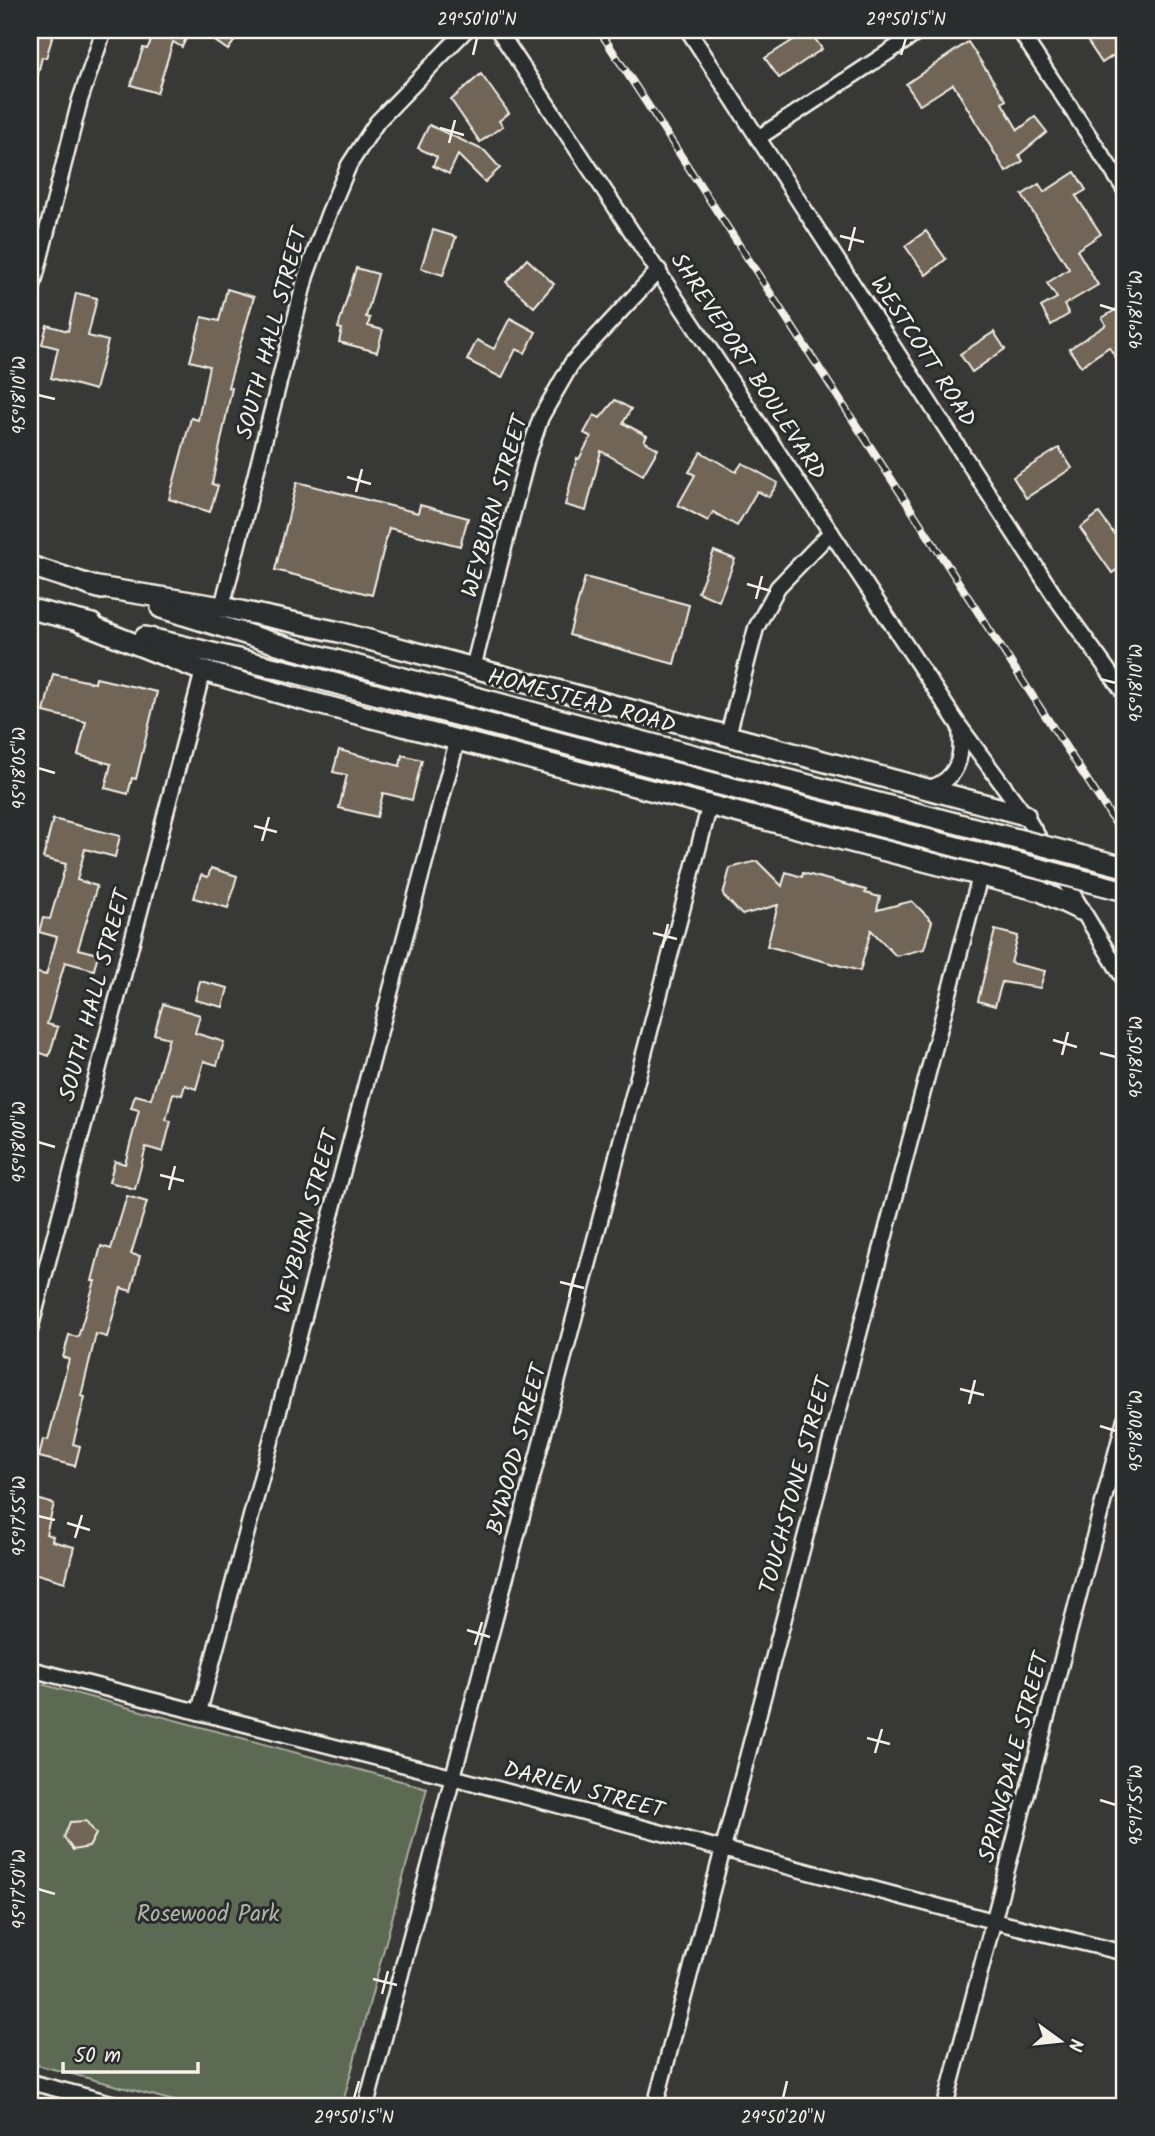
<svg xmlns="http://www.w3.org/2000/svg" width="1155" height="2136" viewBox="0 0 1155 2136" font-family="Kalam,sans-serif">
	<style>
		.green { fill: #5b6a53; stroke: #a8ae9e; stroke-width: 2 }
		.building { fill: #706557; stroke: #f4f1e8; stroke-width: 2 }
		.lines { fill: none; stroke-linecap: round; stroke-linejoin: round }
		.minor-casing { stroke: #f4f1e8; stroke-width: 19 }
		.secondary-casing { stroke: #f4f1e8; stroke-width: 24 }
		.minor { stroke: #2a2d2e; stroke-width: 14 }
		.secondary { stroke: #2a2d2e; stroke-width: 19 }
		.rail-casing { stroke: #f4f1e8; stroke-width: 8 }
		.rail { stroke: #2a2d2e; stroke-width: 5; stroke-dasharray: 16; stroke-linecap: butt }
		.secondary-bridge-casing { stroke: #f4f1e8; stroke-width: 24; stroke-linecap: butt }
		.secondary-bridge { stroke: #2a2d2e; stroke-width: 19 }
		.ticks { fill: none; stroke: #f4f1e8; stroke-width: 2.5 }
		.labels { text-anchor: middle; stroke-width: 6; stroke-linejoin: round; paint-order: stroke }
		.street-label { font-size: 23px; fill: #f4f1e8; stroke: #2a2d2e }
		.park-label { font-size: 23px; fill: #afb4a5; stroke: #2a2d2e }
		.neatline { fill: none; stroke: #f4f1e8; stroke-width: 2.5 }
		.ticks-label { font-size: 18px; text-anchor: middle; fill: #f4f1e8 }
	</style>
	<rect width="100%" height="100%" fill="#383836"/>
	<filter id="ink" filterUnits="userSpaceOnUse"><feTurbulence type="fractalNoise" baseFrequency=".0143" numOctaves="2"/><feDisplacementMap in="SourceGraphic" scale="14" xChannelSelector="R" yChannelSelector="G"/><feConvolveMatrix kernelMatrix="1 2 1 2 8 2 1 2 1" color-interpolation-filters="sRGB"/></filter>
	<g filter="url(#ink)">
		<path class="green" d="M30,1681L427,1788L342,2106H193L30,2063Z"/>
		<g class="building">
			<path d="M30,30L53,35L46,58L42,57L35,86L30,85Z"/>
			<path d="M149,30H190L182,47L173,42L157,93L131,85L143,48L147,49L155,33Z"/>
			<path d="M199,30H242L228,50Z"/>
			<path d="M809,30L822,49L779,78L765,58Z"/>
			<path d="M1080,30H1111L1124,48L1102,63Z"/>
			<path d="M968,42L1006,100L1002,103L1018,130L1035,117L1047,132L1019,155L1023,161L1006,172L953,84L920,105L906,84Z"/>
			<path d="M481,74L509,113L499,121L503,126L480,142L451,100Z"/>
			<path d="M429,125L485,151L500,168L485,182L458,155L449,174L433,166L437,157L418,148Z"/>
			<path d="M1075,172L1086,190L1076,196L1101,234L1077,250L1098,285L1064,305L1069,314L1051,325L1041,307L1057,298L1047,283L1069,269L1022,195L1039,184L1044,192Z"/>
			<path d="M433,230L456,237L443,275L421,268Z"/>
			<path d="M926,231L946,259L926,275L905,246Z"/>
			<path d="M527,259L554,284L534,307L506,282Z"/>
			<path d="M356,268L378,274L366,317L370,318L368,326L383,330L377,352L339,342L342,329L338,328Z"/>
			<path d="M227,289L254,297L228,387L232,388L212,484L218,486L210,512L169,499L191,418L198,420L209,366L190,361L202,317L219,321Z"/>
			<path d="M76,293L97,298L88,336L108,341L95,390L51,378L58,348L42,344L47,325L68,331Z"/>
			<path d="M1125,304V372L1109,347L1081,366L1069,349L1106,325L1102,318Z"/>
			<path d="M510,318L536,332L525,353L516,349L502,378L467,360L477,340L494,349Z"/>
			<path d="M994,332L1005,349L972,372L960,354Z"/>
			<path d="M615,400L631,409L623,423L647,436L644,441L658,449L643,475L601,451L586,511L565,505L577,458L579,459L591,437L584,433L594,415L600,418Z"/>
			<path d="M1059,448L1072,468L1026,498L1013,477Z"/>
			<path d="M701,452L736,472L742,463L778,483L769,497L757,491L737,526L713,512L708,521L678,505L695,475L689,472Z"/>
			<path d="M297,482L418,513L420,505L468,518L460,546L389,528L372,595L275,570Z"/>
			<path d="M1099,513L1125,549V564L1112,573L1080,528Z"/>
			<path d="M714,551L735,559L719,601L698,592Z"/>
			<path d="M585,577L689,605L674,664L569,635Z"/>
			<path d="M53,674L95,683L96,678L157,692L136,779L132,778L128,794L105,788L111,764L78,755L86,722L44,712Z"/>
			<path d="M339,750L400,766L402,755L422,760L412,800L383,793L377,817L339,808L347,775L333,772Z"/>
			<path d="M53,819L120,836L115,857L85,849L77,880L97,886L78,949L98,954L94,970L65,962L47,1024L58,1027L49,1056L30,1049V971L46,975L57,937L39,932L43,918L50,919L66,864L43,858Z"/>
			<path d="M757,861L782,886L786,872L802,877L803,873L866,890L865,893L880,897L877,910L912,901L932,921L924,949L896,956L871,930L860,971L767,946L778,905L742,915L723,895L730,868Z"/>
			<path d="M211,868L237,876L228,908L194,898L201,875L208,877Z"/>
			<path d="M995,930L1018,936L1011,963L1045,971L1040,988L1002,982L995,1006L978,1001Z"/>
			<path d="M200,981L228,988L223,1007L195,1000Z"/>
			<path d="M163,1004L200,1015L195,1033L224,1042L217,1065L204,1061L196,1089L185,1085L182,1095L173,1093L166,1120L171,1121L163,1152L146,1147L135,1189L109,1182L115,1161L125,1164L139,1110L131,1108L135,1095L151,1099L169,1038L154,1034Z"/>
			<path d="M127,1196L147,1202L131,1254L140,1256L131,1291L121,1288L107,1337L96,1334L81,1396L85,1397L73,1444L80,1446L75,1466L39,1457L43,1439L48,1440L69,1359L63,1357L69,1335L78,1337L95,1281H92L101,1246L111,1249Z"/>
			<path d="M30,1497L54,1504L46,1534L53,1536L52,1541L74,1547L65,1582L30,1572Z"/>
			<path d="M86,1821L96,1834L89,1847L73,1850L64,1837L70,1822Z"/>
		</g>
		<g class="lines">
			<g class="minor-casing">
				<g id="minor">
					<path d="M498,30L960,727L1025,815L1125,981"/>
					<path d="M688,30L1056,598L1125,694"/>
					<path d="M1019,30L1125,190"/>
					<path d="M758,138L922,30"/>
					<path d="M30,298L80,100L104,30"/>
					<path d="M222,607L306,276L328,215L349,165L377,122L466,30"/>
					<path d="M473,668L527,458L541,417L572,363L659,270"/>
					<path d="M728,735L756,628L778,587L831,532"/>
					<path d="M930,788C959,779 963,755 960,728"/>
					<path d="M30,1330L203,671"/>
					<path d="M30,1669L452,1777L993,1921L1125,1953"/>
					<path d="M199,1712L457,741"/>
					<path d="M30,2082L123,2106"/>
					<path d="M366,2106L710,804"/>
					<path d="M655,2106L980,876"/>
					<path d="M945,2106L1125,1419"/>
				</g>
			</g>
			<g class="secondary-casing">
				<g id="secondary">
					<path d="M30,566L102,589"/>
					<path d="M91,586L222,607L339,632L1025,815"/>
					<path d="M161,608L294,649L724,763"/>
					<path d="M30,609L92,624"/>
					<path d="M80,622L203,671L299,699L1040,891L1080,910"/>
					<path d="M145,637L288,671L717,784"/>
				</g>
			</g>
			<use href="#minor" class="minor"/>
			<use href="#secondary" class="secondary"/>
			<g class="rail-casing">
				<path id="rail" d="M599,30L1125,838"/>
			</g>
			<use href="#rail" class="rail"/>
			<g class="secondary-bridge-casing">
				<g id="secondary-bridge">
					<path d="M724,763L1125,867"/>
					<path d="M717,784L1125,891"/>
				</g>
			</g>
			<use href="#secondary-bridge" class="secondary-bridge"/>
		</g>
	</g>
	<path class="ticks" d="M473,55L477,38M901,55L906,38M440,128L464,135M449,143L455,120M840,236L864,242M849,251L855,227M1100,305L1116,310M38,395L55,399M347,477L371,484M356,492L362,469M747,584L771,591M756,599L762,576M1100,679L1116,683M38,768L55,773M254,826L277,832M262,841L269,817M653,933L677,939M662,948L668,924M1053,1040L1077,1047M1100,1053L1116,1057M1062,1055L1068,1032M38,1142L55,1147M160,1175L184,1181M169,1190L175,1166M560,1282L584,1288M569,1297L575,1273M960,1389L984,1395M969,1404L975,1380M1100,1426L1116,1431M38,1516L55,1520M67,1523L90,1530M75,1538L82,1515M467,1630L490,1637M475,1645L482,1622M867,1738L890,1744M875,1753L882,1729M1100,1800L1116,1805M38,1889L55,1894M373,1979L397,1985M382,1994L388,1971M354,2098L359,2081M783,2098L787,2081"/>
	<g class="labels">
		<g class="street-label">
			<text transform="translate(271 333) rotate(-75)" y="8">SOUTH HALL STREET</text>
			<text transform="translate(924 351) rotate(57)" y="8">WESTCOTT ROAD</text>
			<text transform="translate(749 366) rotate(57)" y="8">SHREVEPORT BOULEVARD</text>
			<text transform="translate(494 506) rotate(-74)" y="8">WEYBURN STREET</text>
			<text transform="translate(582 700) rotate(15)" y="8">HOMESTEAD ROAD</text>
			<text transform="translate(94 995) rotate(-75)" y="8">SOUTH HALL STREET</text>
			<text transform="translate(306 1221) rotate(-75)" y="8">WEYBURN STREET</text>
			<text transform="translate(516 1449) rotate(-75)" y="8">BYWOOD STREET</text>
			<text transform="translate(795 1485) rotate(-75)" y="8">TOUCHSTONE STREET</text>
			<text transform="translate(1013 1757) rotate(-75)" y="8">SPRINGDALE STREET</text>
			<text transform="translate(584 1789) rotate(15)" y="8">DARIEN STREET</text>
		</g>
		<g class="park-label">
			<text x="208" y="1921">Rosewood Park</text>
		</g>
	</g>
	<rect width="1155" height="2136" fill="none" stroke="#2a2d2e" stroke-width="77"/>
	<g transform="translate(1060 2041) rotate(105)" stroke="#2a2d2e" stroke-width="5" paint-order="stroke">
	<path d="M0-5L12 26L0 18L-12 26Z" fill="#f4f1e8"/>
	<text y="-10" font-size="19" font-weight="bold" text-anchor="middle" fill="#f4f1e8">N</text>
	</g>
	<path d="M63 2062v10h135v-10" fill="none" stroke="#f4f1e8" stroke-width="3.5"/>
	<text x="74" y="2062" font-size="21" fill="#f4f1e8" stroke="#2a2d2e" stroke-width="5" paint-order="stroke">50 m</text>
	<rect x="38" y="38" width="1078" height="2060" class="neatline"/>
	<g class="ticks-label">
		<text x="477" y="25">29°50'10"N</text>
		<text x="906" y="25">29°50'15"N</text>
		<text transform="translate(1136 310) rotate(-90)" y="6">95°18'15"W</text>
		<text transform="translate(19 395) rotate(-90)" y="6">95°18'10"W</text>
		<text transform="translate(1136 683) rotate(-90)" y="6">95°18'10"W</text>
		<text transform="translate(19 768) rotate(-90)" y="6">95°18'05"W</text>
		<text transform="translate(1136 1057) rotate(-90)" y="6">95°18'05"W</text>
		<text transform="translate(19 1142) rotate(-90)" y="6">95°18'00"W</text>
		<text transform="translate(1136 1431) rotate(-90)" y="6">95°18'00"W</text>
		<text transform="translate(19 1516) rotate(-90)" y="6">95°17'55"W</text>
		<text transform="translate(1136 1805) rotate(-90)" y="6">95°17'55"W</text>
		<text transform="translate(19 1889) rotate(-90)" y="6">95°17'50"W</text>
		<text x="354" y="2123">29°50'15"N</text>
		<text x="783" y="2123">29°50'20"N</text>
	</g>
</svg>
